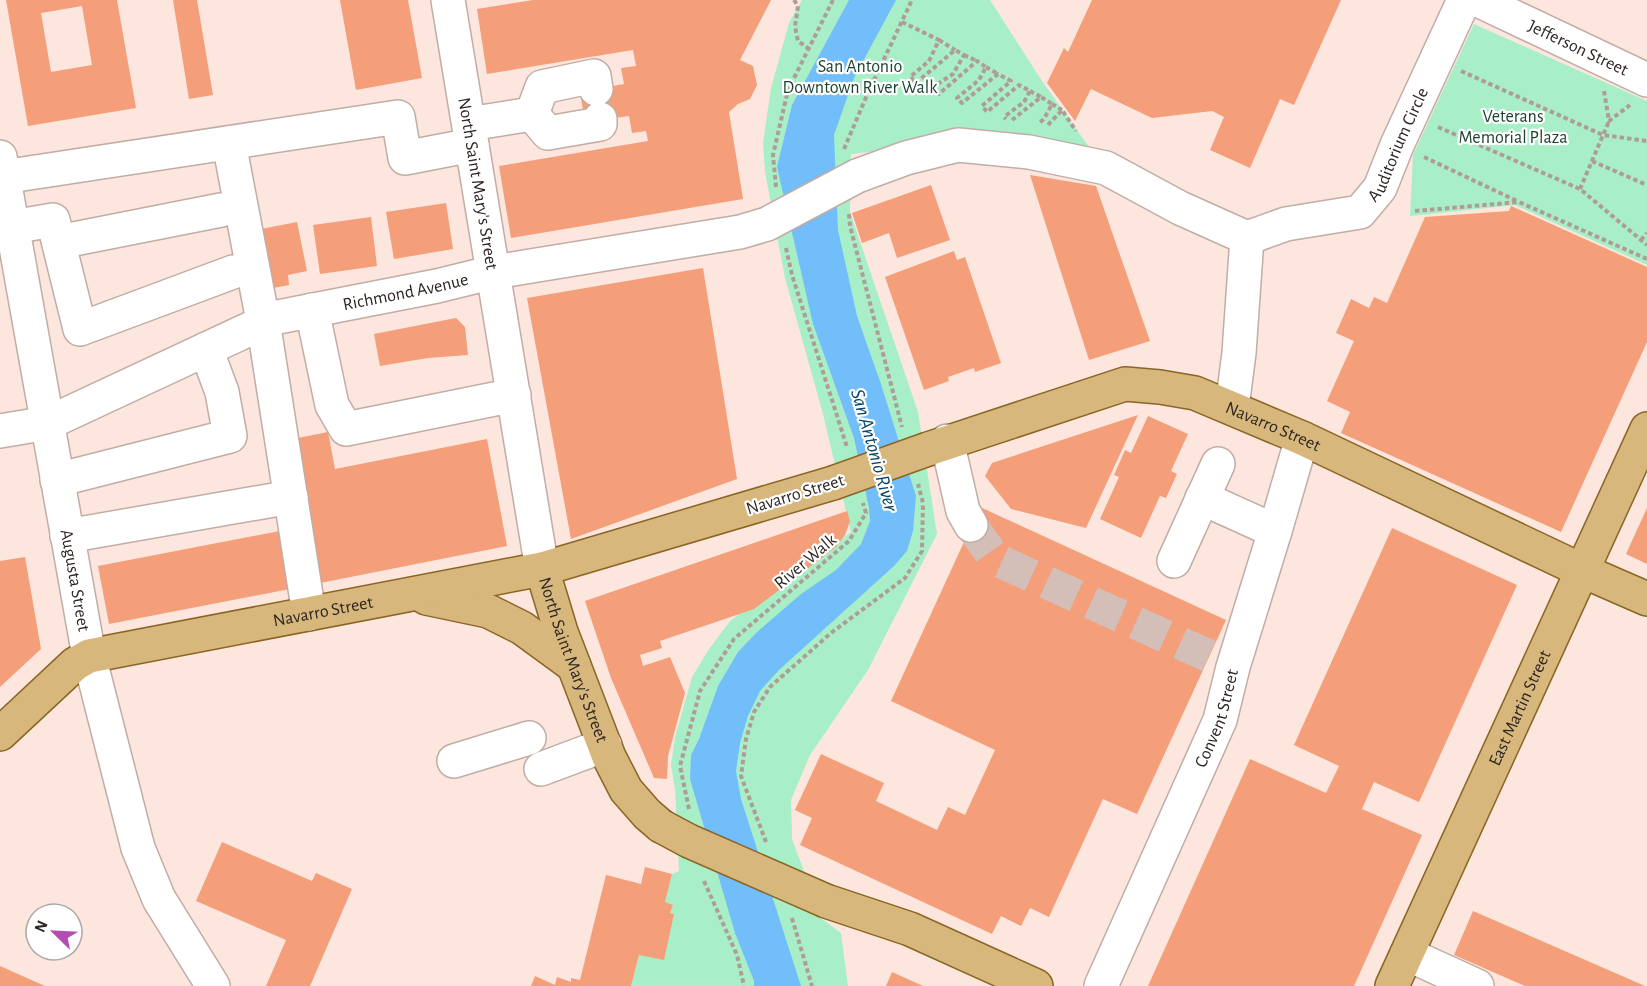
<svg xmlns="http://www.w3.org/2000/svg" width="1647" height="986" viewBox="0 0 1647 986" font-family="'Alegreya Sans',sans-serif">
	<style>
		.green { fill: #a8efc7 }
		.water { fill: #72befa }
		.building { fill: #f49e7a; fill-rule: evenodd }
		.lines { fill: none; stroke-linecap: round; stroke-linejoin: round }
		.minor-tunnel { stroke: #d3bfb8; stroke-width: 33; stroke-dasharray: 33 16; stroke-linecap: butt }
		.minor-casing { stroke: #c1ada5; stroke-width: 36 }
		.major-casing { stroke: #8a6524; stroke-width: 36 }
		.path { stroke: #ae9d97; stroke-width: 4; stroke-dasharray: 4.5 3; stroke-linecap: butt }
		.minor { stroke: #fff; stroke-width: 33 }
		.major { stroke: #d7b77c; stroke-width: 33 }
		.minor-bridge-casing { stroke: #c1ada5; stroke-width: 36; stroke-linecap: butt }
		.major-bridge-casing { stroke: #8a6524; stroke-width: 36; stroke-linecap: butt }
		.minor-bridge { stroke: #fff; stroke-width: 33 }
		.major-bridge { stroke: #d7b77c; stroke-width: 33 }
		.labels { text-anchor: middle; stroke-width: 4.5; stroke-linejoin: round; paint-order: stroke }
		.street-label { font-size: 18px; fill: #2d2522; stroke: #fff }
		.park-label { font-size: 18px; fill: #1b4330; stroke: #fff }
		.water-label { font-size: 20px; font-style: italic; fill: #044268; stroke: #fff }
	</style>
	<rect width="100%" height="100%" fill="#fce6dd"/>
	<g class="green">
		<path d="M802,0H990L1042,81L1094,154L927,146L851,154L850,212L918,412L937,534L868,670L810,755L791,800L792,839L822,919L841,933L848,986H631L639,955L674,914L670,913L673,905L665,902L672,874L679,871L675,789L671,765L675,737L692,677L709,649L731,620L851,532L823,414L785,278L765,172L763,143L771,88L789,23Z"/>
		<path d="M1474,24L1647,101V265L1515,205L1410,216L1413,155Z"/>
	</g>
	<path class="water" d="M849,0H896L854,78L834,135L838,230L857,316L881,384L916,496L913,531L907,551L894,566L779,670L760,691L748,716L740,743L736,771L741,799L801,986H754V981L735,933L690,779L691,755L699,739L718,686L738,652L756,633L801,594L836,570L861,544L870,521L869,508L854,438L813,324L777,167L792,105Z"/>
	<g class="building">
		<path d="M6,0H117L136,108L28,126ZM82,6L92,65L51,72L41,13Z"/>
		<path d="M173,0H197L213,95L189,99Z"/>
		<path d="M340,0H408L422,78L356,90Z"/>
		<path d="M533,0H771L740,60L753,66L757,85L750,99L738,104L729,112L743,199L511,238L499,166L648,141L646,131L632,133L629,116L585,122L580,92L624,84L621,68L636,66L633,50L487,74L477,9Z"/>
		<path d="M1092,0H1341L1294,105L1280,99L1250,168L1210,150L1224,117L1212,111L1152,118L1091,89L1075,121L1047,83L1064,48L1068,52Z"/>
		<path d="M1030,175L1096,186L1150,341L1089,360Z"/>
		<path d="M931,185L950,240L897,258L889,233L862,243L852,213Z"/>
		<path d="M446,203L453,249L394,259L386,212Z"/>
		<path d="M1511,206L1647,267V342L1561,532L1341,433L1350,412L1327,401L1354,341L1336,333L1351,299L1369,308L1374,297L1387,303L1425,217L1509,211Z"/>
		<path d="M371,217L377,266L320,274L313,225Z"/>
		<path d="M297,222L307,271L288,275L289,285L273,288L261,229Z"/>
		<path d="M954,251L957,260L965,257L1001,363L975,372L974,368L948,377L949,381L924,390L885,277Z"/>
		<path d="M703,268L737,479L571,539L527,298Z"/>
		<path d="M456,318L465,327L468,355L428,358L380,366L374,334Z"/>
		<path d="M1138,415L1086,528L1011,509L985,476L992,463Z"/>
		<path d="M1148,416L1188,434L1171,471L1177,474L1166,498L1160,496L1141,538L1100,519L1119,477L1114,475L1125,450L1131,453Z"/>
		<path d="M328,432L335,469L487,439L507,546L315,584L288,440Z"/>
		<path d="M980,507L1226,620L1137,814L1103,799L1049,917L1030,908L1021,926L1001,916L992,934L800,845L812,818L795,810L821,754L884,783L876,801L937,830L948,807L965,815L995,750L891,701Z"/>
		<path d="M1647,508V564L1626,554Z"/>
		<path d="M847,511L850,521L845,535L836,547L754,609L660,641L662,648L640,655L643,666L670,657L685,693L668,756L667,779L654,778L611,678L585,601Z"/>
		<path d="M1392,528L1517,585L1419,802L1374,782L1362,809L1422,835L1354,986H1148L1250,759L1326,793L1339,766L1294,745Z"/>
		<path d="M290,529L300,587L109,624L98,566Z"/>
		<path d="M25,557L41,649L0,687V561Z"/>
		<path d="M222,842L312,881L316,873L352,889L310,986H266L286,940L196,901Z"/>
		<path d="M645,867L672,874L665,902L673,905L670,913L674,914L664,960L639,955L631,986H531L535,976L555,985L557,977L571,982V978L580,980L606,875L641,884Z"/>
		<path d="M1473,911L1645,986H1525L1454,955Z"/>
		<path d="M0,966L45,986H0Z"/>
		<path d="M892,972L923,986H886Z"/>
	</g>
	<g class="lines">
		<path class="minor-tunnel" d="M971,525L995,559L1209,656"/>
		<g class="minor-casing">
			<g id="minor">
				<path id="s1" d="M448,0L542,569"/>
				<path id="s2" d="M1478,0L1647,80"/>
				<path d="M532,114L542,87L594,76L596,89"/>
				<path d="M469,124L532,114L548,133L600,124V119"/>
				<path d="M229,143L263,321L309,614"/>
				<path id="s3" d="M0,157L89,656L138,848L159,899L213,986"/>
				<path id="s4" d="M857,176L906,158L958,145L1029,152L1106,168L1180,208L1247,238L1286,224L1360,212L1380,188L1397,145L1464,0"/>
				<path d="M3,177L398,117L405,158L472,145"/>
				<path d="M12,227L53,220L80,329L233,272"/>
				<path d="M59,242L221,210"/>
				<path d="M312,310L332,405L346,429L514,395"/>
				<path d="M1232,407L1239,353L1247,238"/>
				<path id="s5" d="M0,431L48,423L273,318L437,286L494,272L740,232L767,224"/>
				<path d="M947,441L963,511L971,525"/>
				<path d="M57,480L230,436L222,392L206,349"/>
				<path d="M1202,498L1275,531"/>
				<path d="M67,536L291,497"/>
				<path d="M1174,561L1218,464"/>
				<path d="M454,761L529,738"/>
				<path d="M541,769L605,745"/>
				<path d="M1407,954L1477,986"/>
				<path id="s6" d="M1101,986L1220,720L1233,667L1275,531L1302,438"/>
			</g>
		</g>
		<g class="major-casing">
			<g id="major">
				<path id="s7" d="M928,449L1125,384L1160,387L1195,393L1302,438L1583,571L1647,599"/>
				<path id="s8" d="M542,569L561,632L609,757L626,790L647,814L661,826"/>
				<path d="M426,598L488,611L522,628L574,666"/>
				<path id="s9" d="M0,734L75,664L89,656L542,569L833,483"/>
				<path d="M826,901L910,929L1036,986"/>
				<path id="s10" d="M1392,986L1647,429"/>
			</g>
		</g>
		<g class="path">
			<path d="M794,0L798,6L795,27L798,41L809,49"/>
			<path d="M902,22L939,40L929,61L910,77L916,83L955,50L964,55L953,74L933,87L939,94L977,61L986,67L979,80L957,98L962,103L998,74L1011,81L982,106L987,112L1019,85L1030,91L1024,102L1004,117L1006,119"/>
			<path d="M939,40L955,50"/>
			<path d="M964,55L977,61"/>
			<path d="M986,67L998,74"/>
			<path d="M1461,71L1603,135L1647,141"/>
			<path d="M1030,91L1041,97"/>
			<path d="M1604,91L1609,121L1630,105"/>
			<path d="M1052,104L1062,110"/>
			<path d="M1012,120L1041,97L1052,104L1044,119L1039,123"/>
			<path d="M1048,125L1062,110L1076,131"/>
			<path d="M1438,127L1580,189L1647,245"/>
			<path d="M844,149L867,95L912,0"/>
			<path d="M1424,157L1517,201"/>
			<path d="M1592,161L1647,185"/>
			<path d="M776,187L773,155L788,90L833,0"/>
			<path d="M1580,189L1609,121"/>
			<path d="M1415,211L1519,202L1647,259"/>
			<path d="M849,214L850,226L902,427"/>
			<path d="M1641,240L1647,233"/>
			<path d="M786,248L792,275L847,447"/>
			<path d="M689,809L680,766L700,691L734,639L849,541L866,513L863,503"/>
			<path d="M766,842L741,776L746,739L754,712L770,687L831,633L905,578L922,551L923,503L918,484"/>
			<path d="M704,881L737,955L744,986"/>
			<path d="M792,918L812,986"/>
		</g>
		<use href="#minor" class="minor"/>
		<use href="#major" class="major"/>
		<g class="minor-bridge-casing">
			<path id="minor-bridge" d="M767,224L857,176"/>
		</g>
		<g class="major-bridge-casing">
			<g id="major-bridge">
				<path d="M833,483L928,449"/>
				<path d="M661,826L689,841L826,901"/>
			</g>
		</g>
		<use href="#minor-bridge" class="minor-bridge"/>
		<use href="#major-bridge" class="major-bridge"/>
	</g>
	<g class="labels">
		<g class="street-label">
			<text dy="6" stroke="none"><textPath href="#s2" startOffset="111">Jefferson Street</textPath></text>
			<text dy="6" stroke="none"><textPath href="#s4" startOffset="608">Auditorium Circle</textPath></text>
			<text dy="6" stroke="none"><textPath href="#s1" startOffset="186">North Saint Mary's Street</textPath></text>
			<text dy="6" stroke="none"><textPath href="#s5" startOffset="432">Richmond Avenue</textPath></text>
			<text dy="6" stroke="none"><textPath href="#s7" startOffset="363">Navarro Street</textPath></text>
			<text transform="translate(795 494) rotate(-17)" y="6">Navarro Street</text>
			<text transform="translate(805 561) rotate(-40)" y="6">River Walk</text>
			<text dy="6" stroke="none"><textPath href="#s3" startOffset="430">Augusta Street</textPath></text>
			<text dy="6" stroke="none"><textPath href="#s9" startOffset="357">Navarro Street</textPath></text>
			<text dy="6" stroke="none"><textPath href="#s8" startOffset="96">North Saint Mary's Street</textPath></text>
			<text dy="6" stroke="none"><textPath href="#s10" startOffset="306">East Martin Street</textPath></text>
			<text dy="6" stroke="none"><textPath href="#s6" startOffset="292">Convent Street</textPath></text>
		</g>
		<g class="park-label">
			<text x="860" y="72">San Antonio<tspan x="860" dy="21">Downtown River Walk</tspan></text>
			<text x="1513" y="122">Veterans<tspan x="1513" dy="21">Memorial Plaza</tspan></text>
		</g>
		<g class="water-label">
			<text transform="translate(875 450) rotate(74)" y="7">San Antonio River</text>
		</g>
	</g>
	<g transform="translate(54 932) rotate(294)"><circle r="28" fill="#ffffff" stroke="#aba8a7" stroke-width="1.5"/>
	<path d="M0-4.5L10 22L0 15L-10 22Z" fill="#b34db2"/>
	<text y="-9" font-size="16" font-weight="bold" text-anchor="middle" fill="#2d2522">N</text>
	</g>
</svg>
